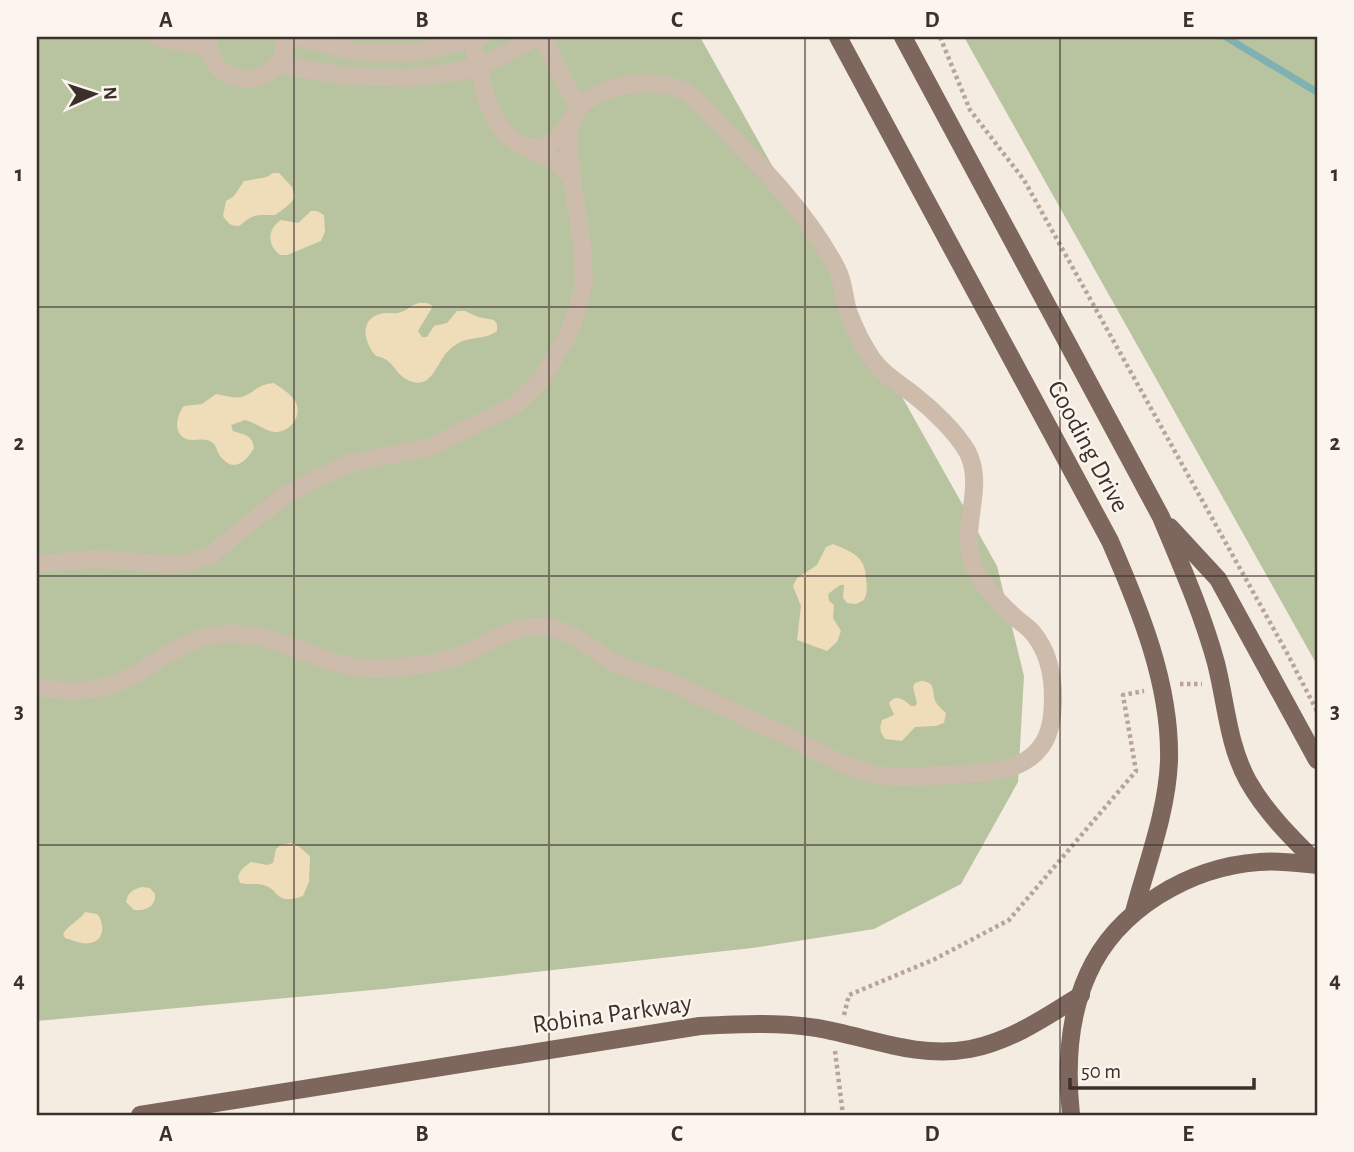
<svg xmlns="http://www.w3.org/2000/svg" width="1354" height="1152" viewBox="0 0 1354 1152" font-family="'Alegreya Sans',sans-serif">
	<style>
		.green { fill: #b8c4a0 }
		.sand { fill: #efdcb8 }
		.lines { fill: none; stroke-linecap: round; stroke-linejoin: round }
		.stream { stroke: #7fb0b2; stroke-width: 7 }
		.path { stroke: #b9a596; stroke-width: 4.5; stroke-dasharray: 3.5 3.5; stroke-linecap: butt }
		.minor { stroke: #cdbbac; stroke-width: 18 }
		.major { stroke: #7d675c; stroke-width: 18 }
		.grid { fill: none; stroke: #3b302b; stroke-width: 2; stroke-opacity: 0.55 }
		.labels { text-anchor: middle; stroke-width: 5; stroke-linejoin: round; paint-order: stroke }
		.street-label { font-size: 26px; fill: #3b302b; stroke: #fbf5ee }
		.neatline { fill: none; stroke: #3b302b; stroke-width: 2.5 }
		.grid-label { font-size: 23px; text-anchor: middle; font-weight: bold; fill: #3b302b }
	</style>
	<rect width="100%" height="100%" fill="#f4ebe1"/>
	<g class="green">
		<path d="M37,37H700L997,566L1024,676L1018,782L961,884L874,929L752,948L383,989L37,1021Z"/>
		<path d="M964,37H1317V665Z"/>
	</g>
	<g class="sand">
		<path d="M273,173H279L292,187L295,197C292,203 280,212 275,215C255,215 255,213 239,226C230,226 228,223 223,216L226,201L234,196L244,181L267,177Z"/>
		<path d="M311,211H317L324,215L325,232L321,241L287,255H280C267,245 267,229 281,220L298,223Z"/>
		<path d="M419,303H427L433,306L418,331L422,337H427L434,326L447,323L457,311H465L478,317L494,320L497,324V331C482,342 466,333 448,351C437,362 432,390 410,381C394,375 395,359 376,356C365,344 358,320 380,314C386,312 392,314 398,313C405,312 411,305 419,303Z"/>
		<path d="M274,383C281,388 290,393 295,401C303,415 291,432 275,432C268,432 254,422 245,420L231,425L233,431C244,435 252,434 254,448C246,462 234,473 221,457C217,453 217,447 213,443C205,436 194,442 186,439C172,433 177,414 184,406L202,404L216,394C224,395 233,399 241,397C256,393 254,385 274,383Z"/>
		<path d="M833,544C852,552 865,556 866,578C867,587 868,591 864,600L856,604L847,603L843,598L844,585H840L828,594L829,601L834,605L833,618L841,631L837,642L827,651L797,640L801,606L793,586L797,578L817,565L826,547Z"/>
		<path d="M921,681C938,682 930,693 937,704C940,708 943,710 946,713L944,723L936,726L915,727L902,741L885,739C880,732 879,729 882,720L894,715L889,703C895,693 905,700 911,706H915L917,703L913,687L915,683Z"/>
		<path d="M290,843L297,845L310,856L309,882L303,896C273,906 281,889 263,885C255,883 248,885 240,883L238,877C240,870 244,867 251,862L267,865L273,863L276,849L281,845Z"/>
		<path d="M142,887L150,888L155,894C156,907 145,911 134,910L126,902C128,892 132,890 142,887Z"/>
		<path d="M85,912L97,914C105,923 105,941 90,943C82,945 73,940 65,938L63,934C68,925 79,921 85,912Z"/>
	</g>
	<g class="lines">
		<path class="stream" d="M1226,37L1317,92"/>
		<g class="path">
			<path d="M940,37L970,110L1024,180L1287,653L1317,711"/>
			<path d="M1180,684H1202"/>
			<path d="M844,1015L849,995L935,959L1009,920L1136,771L1123,695L1144,691"/>
			<path d="M835,1051L843,1115"/>
		</g>
		<g class="minor">
			<path d="M157,37L208,48"/>
			<path d="M208,37C206,92 286,93 286,37"/>
			<path d="M297,37L357,52H420L481,37"/>
			<path d="M542,37C555,60 564,86 580,108"/>
			<path d="M277,65L347,76L412,78L479,68L536,37"/>
			<path d="M572,120L568,140L572,179"/>
			<path d="M37,564L95,559L179,565L209,556L281,498L317,478L351,463L431,447L514,406L541,380L566,339L576,315L584,282L582,243L572,179L558,163L528,148"/>
			<path d="M37,687C70,693 101,693 132,676C157,662 180,643 209,636C270,622 319,671 379,669C407,667 438,664 465,654C498,640 517,619 556,629C579,635 593,652 613,662C632,672 655,675 674,684C711,701 747,718 784,735C812,749 843,767 874,774C902,780 933,775 961,774C982,773 1008,772 1025,761C1042,751 1050,734 1052,716C1055,686 1052,656 1033,633C1026,625 1025,626 1017,619C1001,605 984,588 975,568C957,529 987,488 967,451C955,431 932,409 914,395C900,384 884,375 873,360C863,346 854,327 848,311C844,297 844,282 837,269C809,215 763,168 720,125C711,116 700,101 689,94C660,76 612,82 585,102C570,114 566,134 550,144C543,147 536,148 529,147C488,139 479,71 472,37"/>
		</g>
		<g class="major">
			<path d="M838,37L1110,541C1140,610 1171,685 1169,761C1167,812 1147,863 1134,912"/>
			<path d="M903,37L1161,517C1181,565 1202,612 1216,663C1226,702 1228,745 1248,781C1266,813 1292,838 1317,863"/>
			<path d="M1170,527L1218,579L1317,760"/>
			<path d="M140,1115L700,1026C739,1024 778,1022 817,1028C869,1037 917,1059 970,1049C1011,1041 1046,1017 1081,995"/>
			<path d="M1071,1115C1066,1068 1068,1018 1088,974C1117,909 1190,867 1259,862C1278,860 1298,863 1317,865"/>
		</g>
	</g>
	<path class="grid" d="M294,37V1115M549,37V1115M805,37V1115M1060,37V1115M37,307H1317M37,576H1317M37,845H1317"/>
	<g class="labels">
		<g class="street-label">
			<text transform="translate(1089 446) rotate(62)" y="9">Gooding Drive</text>
			<text transform="translate(612 1013) rotate(-8)" y="9">Robina Parkway</text>
		</g>
	</g>
	<rect width="1354" height="1152" fill="none" stroke="#fbf5ee" stroke-width="77"/>
	<g transform="translate(94 94) rotate(87)" stroke="#fbf5ee" stroke-width="5" paint-order="stroke">
	<path d="M0-5L12 26L0 18L-12 26Z" fill="#3b302b"/>
	<text y="-10" font-size="19" font-weight="bold" text-anchor="middle" fill="#3b302b">N</text>
	</g>
	<path d="M1070 1078v10h184v-10" fill="none" stroke="#3b302b" stroke-width="3.5"/>
	<text x="1081" y="1078" font-size="21" fill="#3b302b" stroke="#fbf5ee" stroke-width="5" paint-order="stroke">50 m</text>
	<rect x="38" y="38" width="1278" height="1076" class="neatline"/>
	<g class="grid-label">
		<text x="166" y="27">A</text>
		<text x="422" y="27">B</text>
		<text x="677" y="27">C</text>
		<text x="932" y="27">D</text>
		<text x="1188" y="27">E</text>
		<text x="19" y="181">1</text>
		<text x="1335" y="181">1</text>
		<text x="19" y="450">2</text>
		<text x="1335" y="450">2</text>
		<text x="19" y="718">3</text>
		<text x="1335" y="718">3</text>
		<text x="19" y="987">4</text>
		<text x="1335" y="987">4</text>
		<text x="166" y="1141">A</text>
		<text x="422" y="1141">B</text>
		<text x="677" y="1141">C</text>
		<text x="932" y="1141">D</text>
		<text x="1188" y="1141">E</text>
	</g>
</svg>
